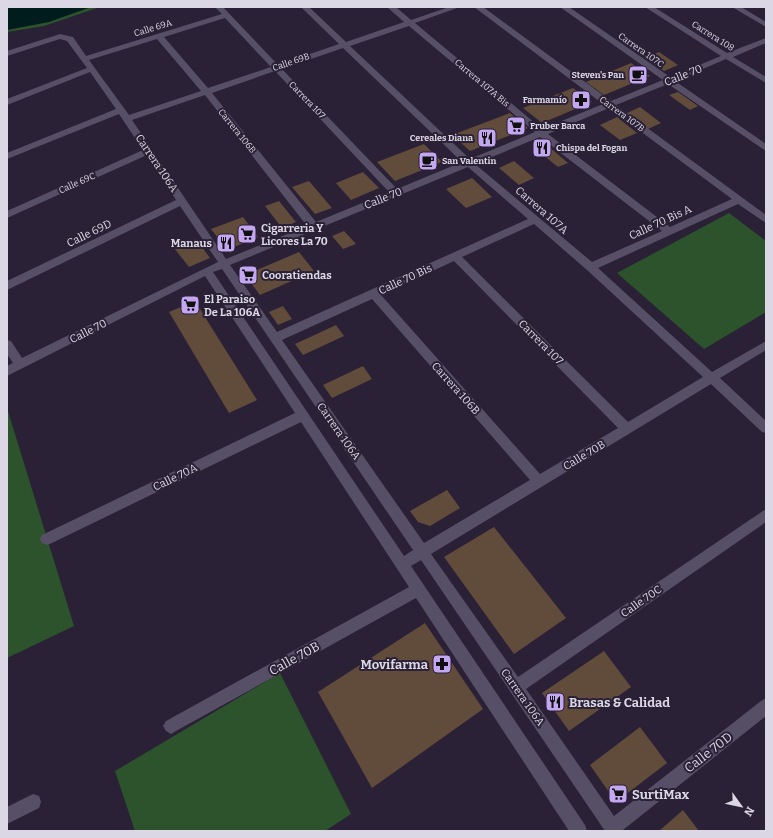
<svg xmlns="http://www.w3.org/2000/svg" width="773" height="838" viewBox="0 0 773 838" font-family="Bitter,serif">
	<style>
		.green { fill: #2c532c }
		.water { fill: #001c1d }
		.building { fill: #614b3b }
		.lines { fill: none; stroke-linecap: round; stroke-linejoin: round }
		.minor { fill: #574f66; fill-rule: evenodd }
		.labels { text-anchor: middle; stroke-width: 4; stroke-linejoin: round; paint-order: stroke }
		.far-street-label { font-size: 9px; fill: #dcd7e5; stroke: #2a2136 }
		.far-poi-label { font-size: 9px; font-weight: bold; fill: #dcd7e5; stroke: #2a2136; text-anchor: end }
		.street-label { font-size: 11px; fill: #dcd7e5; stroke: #2a2136 }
		.poi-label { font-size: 11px; font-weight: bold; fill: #dcd7e5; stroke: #2a2136; text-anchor: start }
		.near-street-label { font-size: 13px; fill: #dcd7e5; stroke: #2a2136 }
		.near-poi-label { font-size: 13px; font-weight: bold; fill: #dcd7e5; stroke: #2a2136; text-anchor: start }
	</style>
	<rect width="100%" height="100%" fill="#2a2136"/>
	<g class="green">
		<path d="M7,7H100L44,26L7,32Z"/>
		<path d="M729,213L766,241V312L704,349L617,273Z"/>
		<path d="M7,408L74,626L7,658Z"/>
		<path d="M280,673L351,814L325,831H135L115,771Z"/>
	</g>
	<path class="water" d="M7,7H91L49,22L7,30Z"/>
	<g class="building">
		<path d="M659,52L678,65L664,71L645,58Z"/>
		<path d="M631,63L650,76L604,95L586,82Z"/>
		<path d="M573,88L592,102L542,123L523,108Z"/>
		<path d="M678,92L698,106L690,110L669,95Z"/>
		<path d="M640,107L661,123L648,129L627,113Z"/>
		<path d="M510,113L528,128L470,151L452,135Z"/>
		<path d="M617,117L637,133L620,140L600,125Z"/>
		<path d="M424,144L442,162L395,181L377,162Z"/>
		<path d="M547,145L568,163L558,167L537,150Z"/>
		<path d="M514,161L534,178L519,185L499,168Z"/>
		<path d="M363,172L379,188L351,200L336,183Z"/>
		<path d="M472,178L492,197L466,208L446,189Z"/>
		<path d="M309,181L332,208L315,214L292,187Z"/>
		<path d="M279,201L296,222L282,228L265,206Z"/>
		<path d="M243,217L258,237L227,250L211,229Z"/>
		<path d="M344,231L356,244L343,249L332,236Z"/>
		<path d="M196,239L210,258L189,267L174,248Z"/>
		<path d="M299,252L314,271L260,295L245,275Z"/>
		<path d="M195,301L257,400L229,413L169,312Z"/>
		<path d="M283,306L292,319L278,325L269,312Z"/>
		<path d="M336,325L344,336L303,355L295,344Z"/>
		<path d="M363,366L372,379L332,398L323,385Z"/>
		<path d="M447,490L460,508L430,526L418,522L410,511Z"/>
		<path d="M494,527L566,618L514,654L444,557Z"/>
		<path d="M425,623L483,709L372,788L318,692Z"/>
		<path d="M604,651L631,687L569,731L542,693Z"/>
		<path d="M640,727L667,763L616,802L590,765Z"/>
		<path d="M683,810L699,831H659Z"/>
	</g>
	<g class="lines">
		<g class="minor">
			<path d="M215,7H223L278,65L339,44L301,7H309L346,42L404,22L387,7H396L411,20L449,7H460L415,23L542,129L603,104L474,7H483L611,101L663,80L560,7H569L670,77L721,56L645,7H654L727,53L766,38V43L733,57L766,77V83L726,59L675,81L766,144V151L668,84L616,105L766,215V223L738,204L598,268L712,372L766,341V350L720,378L766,421V433L762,432L711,384L431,554L518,677L766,509V522L526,689L614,816L761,701L766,698V716L623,830V831H605L421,560L411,566L585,825L587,831H569L416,598L176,731L171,734L166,731L163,726L166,721L409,587L301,422L52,543L47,545L42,543L40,539L42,535L295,413L205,276L7,376V366L13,363L7,354V340L11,341L22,358L218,262L180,206L7,290V281L176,200L147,155L7,218V211L143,150L119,114L7,159V153L116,109L90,72L7,105V99L87,68L67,41L60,39L7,56V51L60,34L73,37L86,56L222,14ZM225,18L271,67L208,88L164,37ZM409,26L535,132L470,159L350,46ZM157,39L201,91L129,115L89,60ZM343,48L462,162L397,189L282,69ZM275,71L389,192L316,222L212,93ZM205,95L307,226L226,259L132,120ZM609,108L732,199L670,227L548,134ZM540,137L662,231L592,262L475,164ZM468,167L528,219L277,332L230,265ZM534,224L587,270L703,377L628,422L462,257ZM454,261L618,428L540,474L381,295ZM222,269L413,550L404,556L213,272ZM372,299L530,480L424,543L282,340Z"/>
			<path d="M732,7H741L766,22V27Z"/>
			<path d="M33,794L39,796L41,802L39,808L7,824V807Z"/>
		</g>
	</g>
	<defs>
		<g id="cafe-square" transform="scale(1)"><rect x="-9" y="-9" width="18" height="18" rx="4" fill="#c4a7f1" stroke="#2a2136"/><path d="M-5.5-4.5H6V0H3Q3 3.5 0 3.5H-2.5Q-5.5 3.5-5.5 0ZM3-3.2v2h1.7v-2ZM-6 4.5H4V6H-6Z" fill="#111"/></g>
		<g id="pharmacy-square" transform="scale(1)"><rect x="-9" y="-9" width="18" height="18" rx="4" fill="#c4a7f1" stroke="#2a2136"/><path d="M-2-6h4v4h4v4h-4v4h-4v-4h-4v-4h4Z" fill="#111"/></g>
		<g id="supermarket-square" transform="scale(1)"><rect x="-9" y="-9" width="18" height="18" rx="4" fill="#c4a7f1" stroke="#2a2136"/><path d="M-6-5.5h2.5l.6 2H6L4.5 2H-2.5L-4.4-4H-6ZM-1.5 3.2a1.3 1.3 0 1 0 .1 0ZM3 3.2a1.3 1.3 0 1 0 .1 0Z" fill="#111"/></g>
		<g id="restaurant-square" transform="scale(1)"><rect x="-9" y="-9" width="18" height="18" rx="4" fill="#c4a7f1" stroke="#2a2136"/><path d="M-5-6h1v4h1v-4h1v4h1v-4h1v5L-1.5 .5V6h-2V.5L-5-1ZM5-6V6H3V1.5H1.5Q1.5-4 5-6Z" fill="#111"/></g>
	</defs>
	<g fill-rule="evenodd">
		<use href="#cafe-square" x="638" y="75"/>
		<use href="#pharmacy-square" x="581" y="100"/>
		<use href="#supermarket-square" x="516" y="126"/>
		<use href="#restaurant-square" x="487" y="138"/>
		<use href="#restaurant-square" x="542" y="148"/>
		<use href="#cafe-square" x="428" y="161"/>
		<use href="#supermarket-square" x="247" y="234"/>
		<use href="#restaurant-square" x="226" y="243"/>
		<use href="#supermarket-square" x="248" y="275"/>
		<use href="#supermarket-square" x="190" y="305"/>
		<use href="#pharmacy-square" x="442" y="664"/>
		<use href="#restaurant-square" x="555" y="702"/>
		<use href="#supermarket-square" x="618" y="794"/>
	</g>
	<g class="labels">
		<g class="far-street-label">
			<text transform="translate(153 28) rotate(-17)" y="3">Calle 69A</text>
			<text transform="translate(713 36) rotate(32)" y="3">Carrera 108</text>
			<text transform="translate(641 50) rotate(35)" y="3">Carrera 107C</text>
			<text transform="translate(291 62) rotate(-19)" y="3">Calle 69B</text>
			<text transform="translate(482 83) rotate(40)" y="3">Carrera 107A Bis</text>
			<text transform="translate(307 100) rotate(46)" y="3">Carrera 107</text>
			<text transform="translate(622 114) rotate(36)" y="3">Carrera 107B</text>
			<text transform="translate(237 131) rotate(51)" y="3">Carrera 106B</text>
			<text transform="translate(77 183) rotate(-24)" y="3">Calle 69C</text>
		</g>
		<g class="far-poi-label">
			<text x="624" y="78">Steven's Pan</text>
			<text x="567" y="103">Farmamío</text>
			<text x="530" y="129" text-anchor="start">Fruber Barca</text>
			<text x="473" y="141">Cereales Diana</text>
			<text x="556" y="151" text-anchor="start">Chispa del Fogan</text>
			<text x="442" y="164" text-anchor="start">San Valentin</text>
		</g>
		<g class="street-label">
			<text transform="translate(683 75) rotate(-22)" y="4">Calle 70</text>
			<text transform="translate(157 163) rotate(56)" y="4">Carrera 106A</text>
			<text transform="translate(383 198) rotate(-22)" y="4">Calle 70</text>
			<text transform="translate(542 210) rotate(41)" y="4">Carrera 107A</text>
			<text transform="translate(660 222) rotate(-25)" y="4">Calle 70 Bis A</text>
			<text transform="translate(89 233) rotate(-26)" y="4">Calle 69D</text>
			<text transform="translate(405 279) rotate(-25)" y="4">Calle 70 Bis</text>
			<text transform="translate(88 331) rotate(-27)" y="4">Calle 70</text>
			<text transform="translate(541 342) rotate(45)" y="4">Carrera 107</text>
			<text transform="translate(456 388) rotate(48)" y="4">Carrera 106B</text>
			<text transform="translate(339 431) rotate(55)" y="4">Carrera 106A</text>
			<text transform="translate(584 455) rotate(-31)" y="4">Calle 70B</text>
			<text transform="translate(175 477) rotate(-26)" y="4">Calle 70A</text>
			<text transform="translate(641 601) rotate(-35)" y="4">Calle 70C</text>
			<text transform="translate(523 697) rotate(55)" y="4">Carrera 106A</text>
		</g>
		<g class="poi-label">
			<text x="261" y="232">Cigarreria Y<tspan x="261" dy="13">Licores La 70</tspan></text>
			<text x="212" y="247" text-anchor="end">Manaus</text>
			<text x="262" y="279">Cooratiendas</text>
			<text x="204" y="303">El Paraiso<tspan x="204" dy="13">De La 106A</tspan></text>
		</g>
		<g class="near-street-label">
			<text transform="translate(294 658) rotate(-29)" y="5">Calle 70B</text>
			<text transform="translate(708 752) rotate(-38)" y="5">Calle 70D</text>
		</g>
		<g class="near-poi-label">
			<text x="428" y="669" text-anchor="end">Movifarma</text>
			<text x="569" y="707">Brasas &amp; Calidad</text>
			<text x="632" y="799">SurtiMax</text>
		</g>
	</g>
	<rect width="773" height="838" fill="none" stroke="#dcd7e5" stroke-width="16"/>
	<g transform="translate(741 806) rotate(123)" stroke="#2a2136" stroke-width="3" paint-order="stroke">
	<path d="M0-3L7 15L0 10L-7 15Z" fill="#dcd7e5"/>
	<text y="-6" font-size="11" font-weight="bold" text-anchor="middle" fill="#dcd7e5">N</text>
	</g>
</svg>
